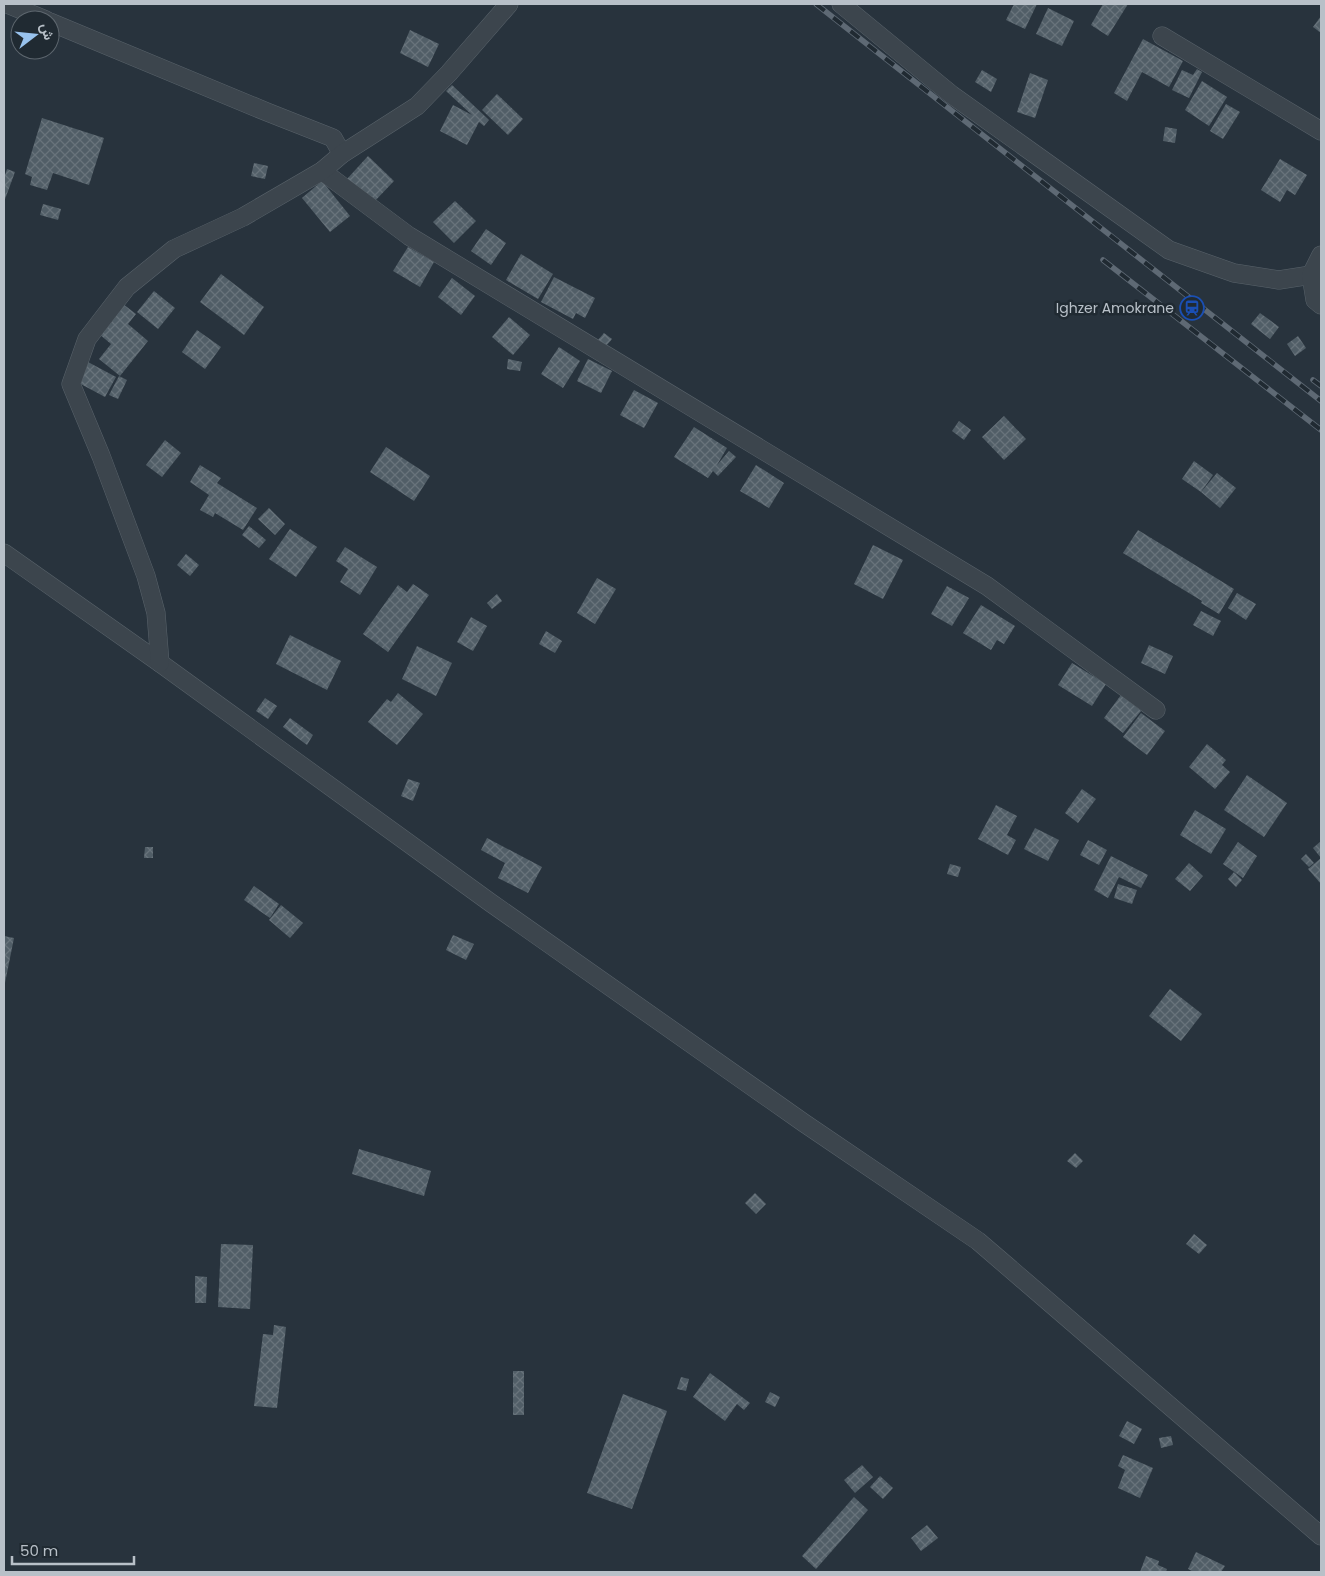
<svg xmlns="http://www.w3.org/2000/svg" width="1325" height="1576" viewBox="0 0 1325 1576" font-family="Poppins,Vazirmatn,sans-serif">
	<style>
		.building { fill: url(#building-cross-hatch) }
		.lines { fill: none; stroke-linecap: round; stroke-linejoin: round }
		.minor-casing { stroke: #59636b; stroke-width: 19 }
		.minor { stroke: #3c454d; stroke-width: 18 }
		.rail-casing { stroke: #5e6974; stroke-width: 5.5 }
		.rail { stroke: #202a32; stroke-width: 4; stroke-dasharray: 11; stroke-linecap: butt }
		.labels { text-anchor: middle; stroke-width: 5; stroke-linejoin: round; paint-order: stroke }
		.poi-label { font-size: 14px; fill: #b8c0c8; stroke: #202a32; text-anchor: end }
	</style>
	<defs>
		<pattern id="building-cross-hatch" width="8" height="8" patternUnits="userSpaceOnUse" patternTransform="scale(1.25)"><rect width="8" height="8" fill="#515e67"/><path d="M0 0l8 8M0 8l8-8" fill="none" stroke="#68737b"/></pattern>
	</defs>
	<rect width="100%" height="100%" fill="#28333d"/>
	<g class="building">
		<path d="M1014,4H1037L1025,29L1006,20Z"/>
		<path d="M1103,4H1128L1108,36L1091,25Z"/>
		<path d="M1048,8L1074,21L1062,46L1036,34Z"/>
		<path d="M1321,16V33L1313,27Z"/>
		<path d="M410,30L439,44L428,67L400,53Z"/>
		<path d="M1143,39L1183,61L1169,87L1142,72L1127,101L1114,93Z"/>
		<path d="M1197,69L1202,72L1189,98L1172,90L1182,70L1193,75Z"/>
		<path d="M982,70L997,79L991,92L975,82Z"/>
		<path d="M1030,73L1048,80L1035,118L1017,112Z"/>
		<path d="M1202,81L1227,97L1209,126L1185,110Z"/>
		<path d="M452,85L489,120L484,126L479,122L467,145L440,131L453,105L472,115L446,91Z"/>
		<path d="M497,94L523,119L508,135L482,110Z"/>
		<path d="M1226,104L1240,112L1223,139L1210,131Z"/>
		<path d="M42,118L104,138L89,185L53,173L47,190L30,185L32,177L25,174Z"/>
		<path d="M1165,127L1177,129L1175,143L1163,141Z"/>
		<path d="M368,156L394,181L373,203L347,179Z"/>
		<path d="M1280,159L1307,175L1295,195L1287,190L1280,202L1261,190Z"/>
		<path d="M254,163L268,166L265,179L251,176Z"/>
		<path d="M7,169L15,172L4,202V178Z"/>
		<path d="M322,181L350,216L330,232L302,198Z"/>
		<path d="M455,201L476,221L454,243L433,222Z"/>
		<path d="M43,204L61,209L58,220L40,215Z"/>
		<path d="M486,229L506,243L491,265L471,251Z"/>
		<path d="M408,247L434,262L420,287L393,271Z"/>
		<path d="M521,254L553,274L538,299L506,280Z"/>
		<path d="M221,274L264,307L244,335L200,302Z"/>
		<path d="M554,277L595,298L585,318L576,313L573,319L541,302Z"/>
		<path d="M452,278L475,296L461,315L438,297Z"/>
		<path d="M154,291L175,308L158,329L137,312Z"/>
		<path d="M123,304L136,314L128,324L148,341L120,376L99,359L111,344L99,334Z"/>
		<path d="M1260,313L1279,327L1270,339L1251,324Z"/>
		<path d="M509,317L530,335L513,355L492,337Z"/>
		<path d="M197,330L221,347L205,369L182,352Z"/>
		<path d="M604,333L612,339L606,346L598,340Z"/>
		<path d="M1298,336L1306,348L1295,356L1287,344Z"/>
		<path d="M559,347L580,361L563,388L541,374Z"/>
		<path d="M508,359L522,362L520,371L507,369Z"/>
		<path d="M588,359L612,371L601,393L577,381Z"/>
		<path d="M88,362L116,377L105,397L77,382Z"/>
		<path d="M119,376L127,380L118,399L109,395Z"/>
		<path d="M634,390L658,403L644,428L620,415Z"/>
		<path d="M1004,416L1026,439L1004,460L982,437Z"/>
		<path d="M959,421L971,430L964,440L952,431Z"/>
		<path d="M694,427L727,448L717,465L729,451L736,457L718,476L713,471L708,478L674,457Z"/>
		<path d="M165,440L181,453L162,477L146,465Z"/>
		<path d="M386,447L430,476L414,501L370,472Z"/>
		<path d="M1194,461L1213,475L1201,492L1182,479Z"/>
		<path d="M200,465L221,478L217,483L257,508L243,530L215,513L213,517L200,510L209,495L190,482Z"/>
		<path d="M756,465L784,483L769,508L740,491Z"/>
		<path d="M1217,473L1236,488L1220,508L1201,492Z"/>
		<path d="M269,508L285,524L275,535L258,519Z"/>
		<path d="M249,526L266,540L259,548L242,535Z"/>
		<path d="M290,529L317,547L296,577L269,559Z"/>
		<path d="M1138,530L1234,589L1219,614L1201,603L1202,601L1123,553Z"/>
		<path d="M873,545L903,560L883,599L854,584Z"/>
		<path d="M345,547L377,567L360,595L340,582L348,569L336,561Z"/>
		<path d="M186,554L199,565L190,576L177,565Z"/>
		<path d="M597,578L616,589L595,624L577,613Z"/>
		<path d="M413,584L429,595L388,652L363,634L398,585L407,592Z"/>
		<path d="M947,586L969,598L952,626L931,614Z"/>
		<path d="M1237,593L1256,604L1246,620L1228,608Z"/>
		<path d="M497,594L502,601L492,609L487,603Z"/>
		<path d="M981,605L1015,626L1004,644L997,640L991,650L963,633Z"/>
		<path d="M1201,611L1221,621L1213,636L1193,625Z"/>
		<path d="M471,617L487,626L473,651L457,642Z"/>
		<path d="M546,631L562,641L555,653L539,644Z"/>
		<path d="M290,635L341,661L327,690L276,664Z"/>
		<path d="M1149,645L1173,656L1165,674L1141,663Z"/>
		<path d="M417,646L452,663L436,696L402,679Z"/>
		<path d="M1072,663L1106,684L1092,706L1058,685Z"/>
		<path d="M398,693L423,714L397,745L368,722L387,699L391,702Z"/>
		<path d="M1121,695L1141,711L1123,733L1104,718Z"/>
		<path d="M265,698L277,706L268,719L256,711Z"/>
		<path d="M1141,713L1165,731L1147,755L1123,737Z"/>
		<path d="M290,718L313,735L307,745L283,727Z"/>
		<path d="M1207,744L1226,760L1222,765L1230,772L1215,789L1189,767Z"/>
		<path d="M1247,775L1287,803L1264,837L1224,810Z"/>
		<path d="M408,779L420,783L413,801L401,796Z"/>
		<path d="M1082,789L1096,799L1078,823L1065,813Z"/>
		<path d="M996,805L1017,816L1007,835L1016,840L1008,855L978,839Z"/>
		<path d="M1195,810L1226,829L1211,854L1180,835Z"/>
		<path d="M1035,828L1059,840L1048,861L1024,849Z"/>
		<path d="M487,838L542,867L528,893L498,878L505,863L481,850Z"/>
		<path d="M1088,840L1107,850L1099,865L1080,855Z"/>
		<path d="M1321,841V884L1308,869L1321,858L1313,848Z"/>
		<path d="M1238,842L1257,856L1243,878L1223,864Z"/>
		<path d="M145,847H153V858H144Z"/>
		<path d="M1306,854L1314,863L1309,867L1301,859Z"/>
		<path d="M1111,856L1148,875L1141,888L1119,877L1108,898L1094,890Z"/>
		<path d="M1189,863L1203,876L1190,891L1175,879Z"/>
		<path d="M950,864L961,867L958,877L947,874Z"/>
		<path d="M1234,872L1242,880L1236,887L1228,879Z"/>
		<path d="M1118,884L1137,890L1132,904L1114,898Z"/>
		<path d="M254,886L279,904L270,918L244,900Z"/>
		<path d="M281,905L303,923L290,938L269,920Z"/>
		<path d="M453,935L474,944L466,960L446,950Z"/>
		<path d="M4,936L14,938L5,983H4Z"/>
		<path d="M1170,989L1202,1014L1181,1041L1149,1016Z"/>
		<path d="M359,1149L431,1171L424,1196L352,1174Z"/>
		<path d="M1075,1153L1083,1161L1076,1168L1067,1161Z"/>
		<path d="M755,1193L766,1204L756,1214L745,1203Z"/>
		<path d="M1194,1234L1207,1245L1199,1254L1186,1244Z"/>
		<path d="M221,1244L253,1245L250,1309L218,1307Z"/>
		<path d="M195,1276L207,1277L206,1303H195Z"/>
		<path d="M274,1325L286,1327L277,1408L254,1406L263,1334L273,1335Z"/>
		<rect x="513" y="1371" width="11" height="44"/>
		<path d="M710,1373L750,1403L744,1410L737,1404L725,1421L693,1397Z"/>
		<path d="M681,1377L689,1379L686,1391L677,1389Z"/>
		<path d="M770,1392L780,1397L775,1407L765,1402Z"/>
		<path d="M623,1394L667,1411L632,1509L587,1493Z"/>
		<path d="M1127,1421L1142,1429L1134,1444L1119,1436Z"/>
		<path d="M1171,1436L1173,1445L1161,1448L1159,1438Z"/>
		<path d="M1123,1455L1153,1468L1140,1498L1118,1488L1125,1470L1118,1466Z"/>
		<path d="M862,1465L873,1477L855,1493L844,1480Z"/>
		<path d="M880,1476L893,1488L883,1499L870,1487Z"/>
		<path d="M854,1497L868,1510L816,1569L802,1556Z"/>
		<path d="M927,1525L938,1538L921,1551L911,1538Z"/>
		<path d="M1196,1552L1225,1566L1221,1572H1194L1188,1569Z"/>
		<path d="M1146,1556L1159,1561L1158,1565L1167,1569L1166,1572H1140Z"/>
	</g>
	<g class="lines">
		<g class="minor-casing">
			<g id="minor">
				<path d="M7,4L46,20"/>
				<path d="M841,4L952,95L1169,250L1234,273L1279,280L1311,275"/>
				<path d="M50,22L267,112L333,138L342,154"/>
				<path d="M1162,36L1321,131"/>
				<path d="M322,171L409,236L987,586L1156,710"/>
				<path d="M1321,255L1311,275L1315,300L1321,305"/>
				<path d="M4,553L160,663L491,903L804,1123L978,1241L1321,1536"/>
				<path d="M160,663L156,613L146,576L101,456L71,384L87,339L127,287L174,249L243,217L322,171L342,154L417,106L449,73L509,4"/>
			</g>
		</g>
		<use href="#minor" class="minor"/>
		<g class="rail-casing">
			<g id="rail">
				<path d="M816,4L1321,401"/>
				<path d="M1103,260L1321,430"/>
				<path d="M1313,380L1321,386"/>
			</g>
		</g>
		<use href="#rail" class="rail"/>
	</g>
	<defs>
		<g id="station-ring" transform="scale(1.25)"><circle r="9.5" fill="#202a32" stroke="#1a4fb4" stroke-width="1.5"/><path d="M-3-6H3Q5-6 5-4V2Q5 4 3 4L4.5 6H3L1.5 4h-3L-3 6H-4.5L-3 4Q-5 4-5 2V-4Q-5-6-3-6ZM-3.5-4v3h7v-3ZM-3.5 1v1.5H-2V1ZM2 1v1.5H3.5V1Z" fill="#1a4fb4"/></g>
	</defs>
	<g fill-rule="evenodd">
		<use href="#station-ring" x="1192" y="308"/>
	</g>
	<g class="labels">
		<g class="poi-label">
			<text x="1174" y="313">Ighzer Amokrane</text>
		</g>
	</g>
	<rect width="1325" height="1576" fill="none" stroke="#b8c0c8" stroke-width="10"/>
	<g transform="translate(35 35) rotate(74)"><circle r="24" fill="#202a32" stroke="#5d666e"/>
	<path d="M0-4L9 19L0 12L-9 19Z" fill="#98c2ed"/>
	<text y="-8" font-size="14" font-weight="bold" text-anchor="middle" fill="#b8c0c8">ش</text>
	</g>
	<path d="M12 1556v8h122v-8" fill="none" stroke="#b8c0c8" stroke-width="2.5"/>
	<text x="20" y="1556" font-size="15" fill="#b8c0c8" stroke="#202a32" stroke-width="4" paint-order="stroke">50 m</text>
</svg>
